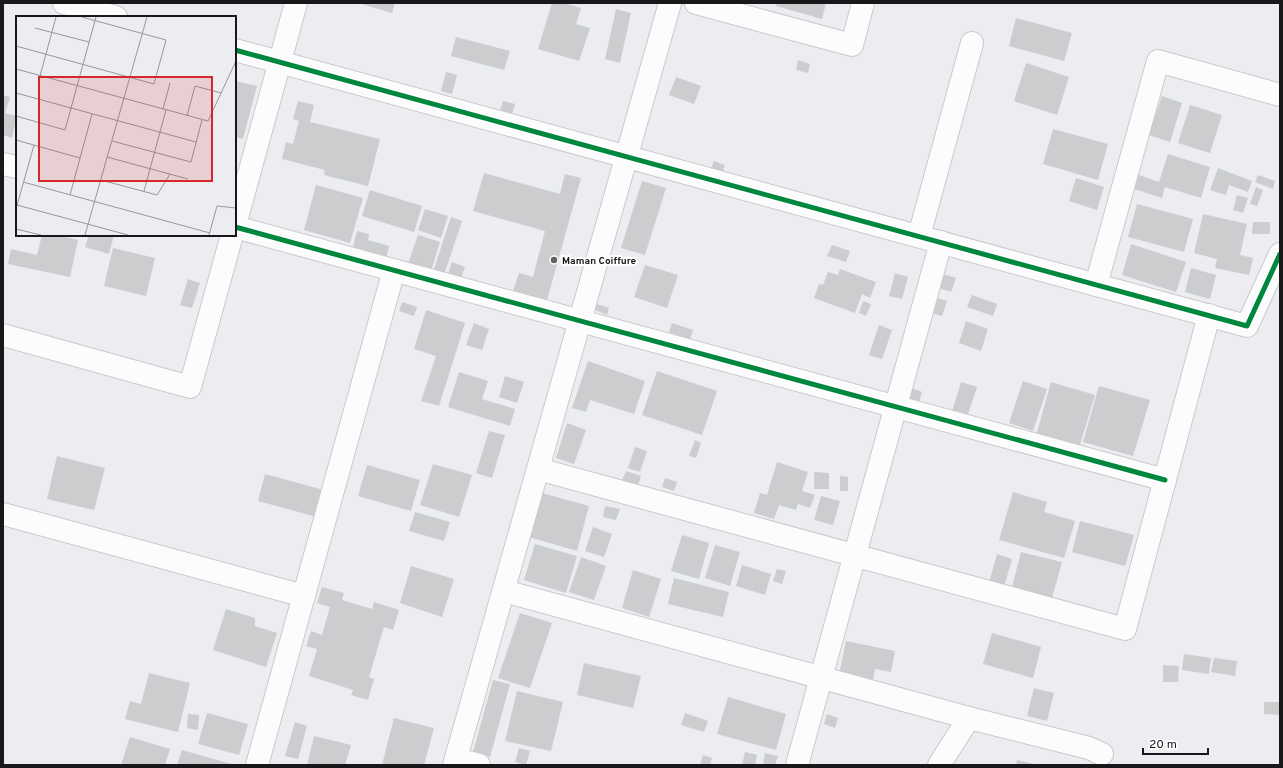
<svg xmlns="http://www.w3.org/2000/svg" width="1283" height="768" viewBox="0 0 1283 768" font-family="Overpass,sans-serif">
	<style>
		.building { fill: #cbcdcf }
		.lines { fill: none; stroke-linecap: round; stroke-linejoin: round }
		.minor-casing { stroke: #c9cacd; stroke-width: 24 }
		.tertiary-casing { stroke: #c9cacd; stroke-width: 24 }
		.minor { stroke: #fcfcfd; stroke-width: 22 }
		.tertiary { stroke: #fcfcfd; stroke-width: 22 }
		.cycleway-casing { stroke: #fff; stroke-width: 8 }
		.cycleway { stroke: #00873e; stroke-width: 5 }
		.poi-dot { fill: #616365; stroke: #fff; stroke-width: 1.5 }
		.labels { text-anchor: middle; stroke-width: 4; stroke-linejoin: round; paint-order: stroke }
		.poi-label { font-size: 10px; font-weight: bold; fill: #17181a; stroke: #fff; text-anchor: start }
		.inset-road { fill: none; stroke: #96989b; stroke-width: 1 }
		.view { fill: #d62828; fill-opacity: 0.15; stroke: #d62828; stroke-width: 2 }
		.inset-edge { fill: none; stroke: #17181a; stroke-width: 2 }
	</style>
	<rect width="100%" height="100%" fill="#ebedf1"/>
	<g class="building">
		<path d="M358,3H395L392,13Z"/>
		<path d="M552,3H564L581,8L576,24L590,28L579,61L538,49Z"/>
		<path d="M777,3H826L822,19L776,6Z"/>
		<path d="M616,9L631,13L620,63L605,59Z"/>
		<path d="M1016,18L1072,33L1064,61L1009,46Z"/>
		<path d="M456,37L510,51L504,70L451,56Z"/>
		<path d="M798,60L810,64L808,73L796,70Z"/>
		<path d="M1026,63L1069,77L1057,115L1014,101Z"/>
		<path d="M446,72L457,75L452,94L441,91Z"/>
		<path d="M676,77L701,86L694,104L669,95Z"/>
		<path d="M235,81L257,86L243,139L235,137Z"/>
		<path d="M3,95L10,97L5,113L17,116L12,138L3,135Z"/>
		<path d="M1162,96L1182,103L1170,142L1149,135Z"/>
		<path d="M298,101L314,105L310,122L380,139L368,186L324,175L325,170L282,159L286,142L293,144L299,121L293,119Z"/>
		<path d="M503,101L515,104L512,114L500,110Z"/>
		<path d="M1190,105L1222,115L1210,153L1178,143Z"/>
		<path d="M1053,129L1108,144L1098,180L1043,164Z"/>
		<path d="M1168,154L1210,167L1201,198L1165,187L1162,198L1134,189L1139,175L1159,182Z"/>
		<path d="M714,161L725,165L722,173L711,169Z"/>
		<path d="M1218,168L1252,181L1248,192L1229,185L1226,195L1210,190Z"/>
		<path d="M484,173L560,194L565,174L581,178L547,300L513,291L519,273L533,277L545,231L473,211Z"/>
		<path d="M1258,175L1275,181L1273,189L1255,182Z"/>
		<path d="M1076,178L1104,187L1097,210L1069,201Z"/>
		<path d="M642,181L666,188L645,255L621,248Z"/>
		<path d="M316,185L363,198L350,243L304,230Z"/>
		<path d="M1256,187L1263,190L1257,206L1250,204Z"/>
		<path d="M370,190L422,206L414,232L362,216Z"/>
		<path d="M1237,195L1248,198L1243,213L1233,210Z"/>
		<path d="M1137,204L1193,219L1184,252L1128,237Z"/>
		<path d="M425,209L448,216L441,238L418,230Z"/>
		<path d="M1203,214L1247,224L1240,255L1253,258L1249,275L1215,268L1217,259L1194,253Z"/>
		<path d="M451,217L462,221L444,275L433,272Z"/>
		<path d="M1253,222H1270V234H1252Z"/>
		<path d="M357,231L369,234L368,240L389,246L386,259L352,251Z"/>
		<path d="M42,235H57L78,240L70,277L8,264L11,249L37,255Z"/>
		<path d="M89,235H114L109,254L85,247Z"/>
		<path d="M418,235L440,242L431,271L408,264Z"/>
		<path d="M1131,244L1186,262L1176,292L1122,275Z"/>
		<path d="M832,245L850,251L846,262L827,256Z"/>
		<path d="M113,248L155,258L146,296L104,286Z"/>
		<path d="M452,262L465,267L460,281L447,277Z"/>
		<path d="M645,265L678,275L667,308L634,297Z"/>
		<path d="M1191,268L1216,275L1210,299L1185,292Z"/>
		<path d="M840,269L876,282L870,298L862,294L855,313L814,298L819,284L823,285L828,272L838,275Z"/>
		<path d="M895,273L908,277L902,299L889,296Z"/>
		<path d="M943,274L956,278L951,292L938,288Z"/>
		<path d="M188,279L200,283L192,308L180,305Z"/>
		<path d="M972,295L997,304L993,316L967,307Z"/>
		<path d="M937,298L947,301L942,316L932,313Z"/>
		<path d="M863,301L871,304L866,316L859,313Z"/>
		<path d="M402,302L417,307L414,316L399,311Z"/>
		<path d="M597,304L609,308L607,315L595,310Z"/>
		<path d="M426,310L465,323L439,406L421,401L436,356L414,349Z"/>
		<path d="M966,321L988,329L981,351L959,343Z"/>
		<path d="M474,323L489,329L482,350L466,345Z"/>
		<path d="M672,323L693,330L690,339L669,332Z"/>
		<path d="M879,325L892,330L882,359L869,355Z"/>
		<path d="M588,361L645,381L634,414L590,400L586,412L572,408Z"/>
		<path d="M657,371L717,391L702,435L642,415Z"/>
		<path d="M459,372L488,381L482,399L515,409L510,426L448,407Z"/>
		<path d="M505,376L524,382L517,403L499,397Z"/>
		<path d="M1023,381L1047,389L1033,431L1009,423Z"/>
		<path d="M961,382L977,387L966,420L951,415Z"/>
		<path d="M1051,382L1095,395L1079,448L1036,436Z"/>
		<path d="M1099,386L1150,400L1133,456L1083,442Z"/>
		<path d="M910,387L922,392L919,403L906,398Z"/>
		<path d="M567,423L586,430L574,464L556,458Z"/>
		<path d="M489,431L505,435L492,478L476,473Z"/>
		<path d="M695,440L701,443L696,458L689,456Z"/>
		<path d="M635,447L647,451L640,472L628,468Z"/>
		<path d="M57,456L105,468L94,510L47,499Z"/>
		<path d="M777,462L808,472L802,491L815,495L810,508L798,504L796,510L779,505L774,519L754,513L760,493L767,495Z"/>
		<path d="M433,464L472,475L459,517L420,505Z"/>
		<path d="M367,465L420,480L411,511L358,496Z"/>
		<path d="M626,471L641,476L638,486L622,480Z"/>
		<path d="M814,472L829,473V489H814Z"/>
		<path d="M265,474L324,490L317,517L258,501Z"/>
		<path d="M840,476L848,477V491H840Z"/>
		<path d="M665,478L677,482L674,491L662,487Z"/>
		<path d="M1013,492L1047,502L1044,512L1075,521L1064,558L999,540Z"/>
		<path d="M542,493L589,506L577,551L529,537Z"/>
		<path d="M821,496L840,501L833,525L814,520Z"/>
		<path d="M605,506L620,509L616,520L603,517Z"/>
		<path d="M415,512L450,522L444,541L409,531Z"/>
		<path d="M1080,521L1134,535L1125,566L1072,552Z"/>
		<path d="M593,527L612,534L604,557L585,551Z"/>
		<path d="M682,535L709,543L699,579L671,571Z"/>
		<path d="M535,544L577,556L566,593L524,580Z"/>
		<path d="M715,545L740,552L730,586L705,578Z"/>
		<path d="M1021,552L1062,562L1052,598L1012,587Z"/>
		<path d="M997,554L1012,559L1004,587L989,582Z"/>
		<path d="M581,557L606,566L594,600L569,592Z"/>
		<path d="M742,565L771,574L765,595L736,586Z"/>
		<path d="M411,566L454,579L442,617L400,603Z"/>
		<path d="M777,569L786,571L782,584L773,581Z"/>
		<path d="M633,570L661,579L649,617L622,608Z"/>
		<path d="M674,578L729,592L723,617L668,604Z"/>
		<path d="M322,587L344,593L342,600L372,609L374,602L399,610L393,630L384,627L369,677L374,679L368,700L351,695L353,690L309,676L317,649L306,646L311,631L322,635L330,607L317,603Z"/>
		<path d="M226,609L255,618V626L277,633L266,667L213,650Z"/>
		<path d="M520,613L552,623L530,688L498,678Z"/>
		<path d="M992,633L1041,647L1033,678L983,664Z"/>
		<path d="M846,641L895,651L891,672L875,669L873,681L839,675Z"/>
		<path d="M1184,654L1211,658L1209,674L1182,670Z"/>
		<path d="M1214,658L1237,661L1235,676L1211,672Z"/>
		<path d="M584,663L641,676L633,708L577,695Z"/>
		<path d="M1163,665L1179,666L1178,682H1163Z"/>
		<path d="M149,673L190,683L178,732L125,719L130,701L141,704Z"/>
		<path d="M493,680L510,684L490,757L473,752Z"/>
		<path d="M1034,688L1054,693L1047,721L1027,716Z"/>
		<path d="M517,691L563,702L551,751L505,741Z"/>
		<path d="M728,697L786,714L776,750L717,734Z"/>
		<path d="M1264,702H1280V715L1264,714Z"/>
		<path d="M207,713L248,724L239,755L198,744Z"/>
		<path d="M685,713L708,721L704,732L681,725Z"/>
		<path d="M188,714L199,715L198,730L187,728Z"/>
		<path d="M827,714L838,718L835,728L824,724Z"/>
		<path d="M394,718L434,728L424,765H382Z"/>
		<path d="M295,722L307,726L298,759L285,756Z"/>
		<path d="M314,736L351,745L345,765H307Z"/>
		<path d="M130,737L170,749L165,765H121Z"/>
		<path d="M519,748L530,751L526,765L515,762Z"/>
		<path d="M182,750L235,765H177Z"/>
		<path d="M745,752L757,755L755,765H742Z"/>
		<path d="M765,753L778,756L775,765L763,764Z"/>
		<path d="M703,755L712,758L710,765H700Z"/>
		<path d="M1017,760L1034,764V765H1016Z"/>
	</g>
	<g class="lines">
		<g class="minor-casing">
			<g id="minor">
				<path d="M64,3L116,17"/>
				<path d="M696,3L852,45L863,3"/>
				<path d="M235,50L1247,326L1280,254"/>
				<path d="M3,164L17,167"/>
				<path d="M235,225L296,3"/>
				<path d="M235,227L1165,480"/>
				<path d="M919,236L972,43"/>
				<path d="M1096,285L1158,61L1280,95"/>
				<path d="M3,335L190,387L232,235"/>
				<path d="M538,469L1125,629L1209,315"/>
				<path d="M3,514L304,596"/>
				<path d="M504,591L969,718L1089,748L1102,754"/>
				<path d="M456,759L479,765"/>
				<path d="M257,765L394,270"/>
				<path d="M797,765L941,242"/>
				<path d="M939,765L969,718"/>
			</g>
		</g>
		<g class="tertiary-casing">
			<path id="tertiary" d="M454,765L670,3"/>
		</g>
		<use href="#minor" class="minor"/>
		<use href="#tertiary" class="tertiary"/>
		<g class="cycleway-casing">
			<g id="cycleway">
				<path d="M235,50L1247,326L1280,254"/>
				<path d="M235,227L1165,480"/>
			</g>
		</g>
		<use href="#cycleway" class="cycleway"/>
	</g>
	<circle class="poi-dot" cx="554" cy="260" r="4"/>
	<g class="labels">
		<g class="poi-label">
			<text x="562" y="264">Maman Coiffure</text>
		</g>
	</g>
	<g transform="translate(16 16)">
		<rect width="220" height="220" fill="#ebedf1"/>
		<path class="inset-road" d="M19,12L73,26M0,30L138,68L150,24L66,1M0,53L192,105L220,45M24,60L40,1M0,77L180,126M147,93L154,67M0,100L49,114L80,1M171,100L179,70L205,77M0,124L64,142M96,125L175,146L186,104M91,141L172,163M85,164L141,179L154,158M7,166L194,217M128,175L150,94M54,179L76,98M1,189L112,219M0,193L18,129M0,213L25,219M69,219L131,1M193,219L201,190L220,192"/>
		<path class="view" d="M23,61H196V165H23Z"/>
		<rect width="220" height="220" class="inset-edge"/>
	</g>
	<rect width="1283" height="768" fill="none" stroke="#17181a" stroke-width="8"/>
	<path d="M1143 748v6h65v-6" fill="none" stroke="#17181a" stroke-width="2"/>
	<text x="1149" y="748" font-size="12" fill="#17181a" stroke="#ffffff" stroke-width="3" paint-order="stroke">20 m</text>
</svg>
